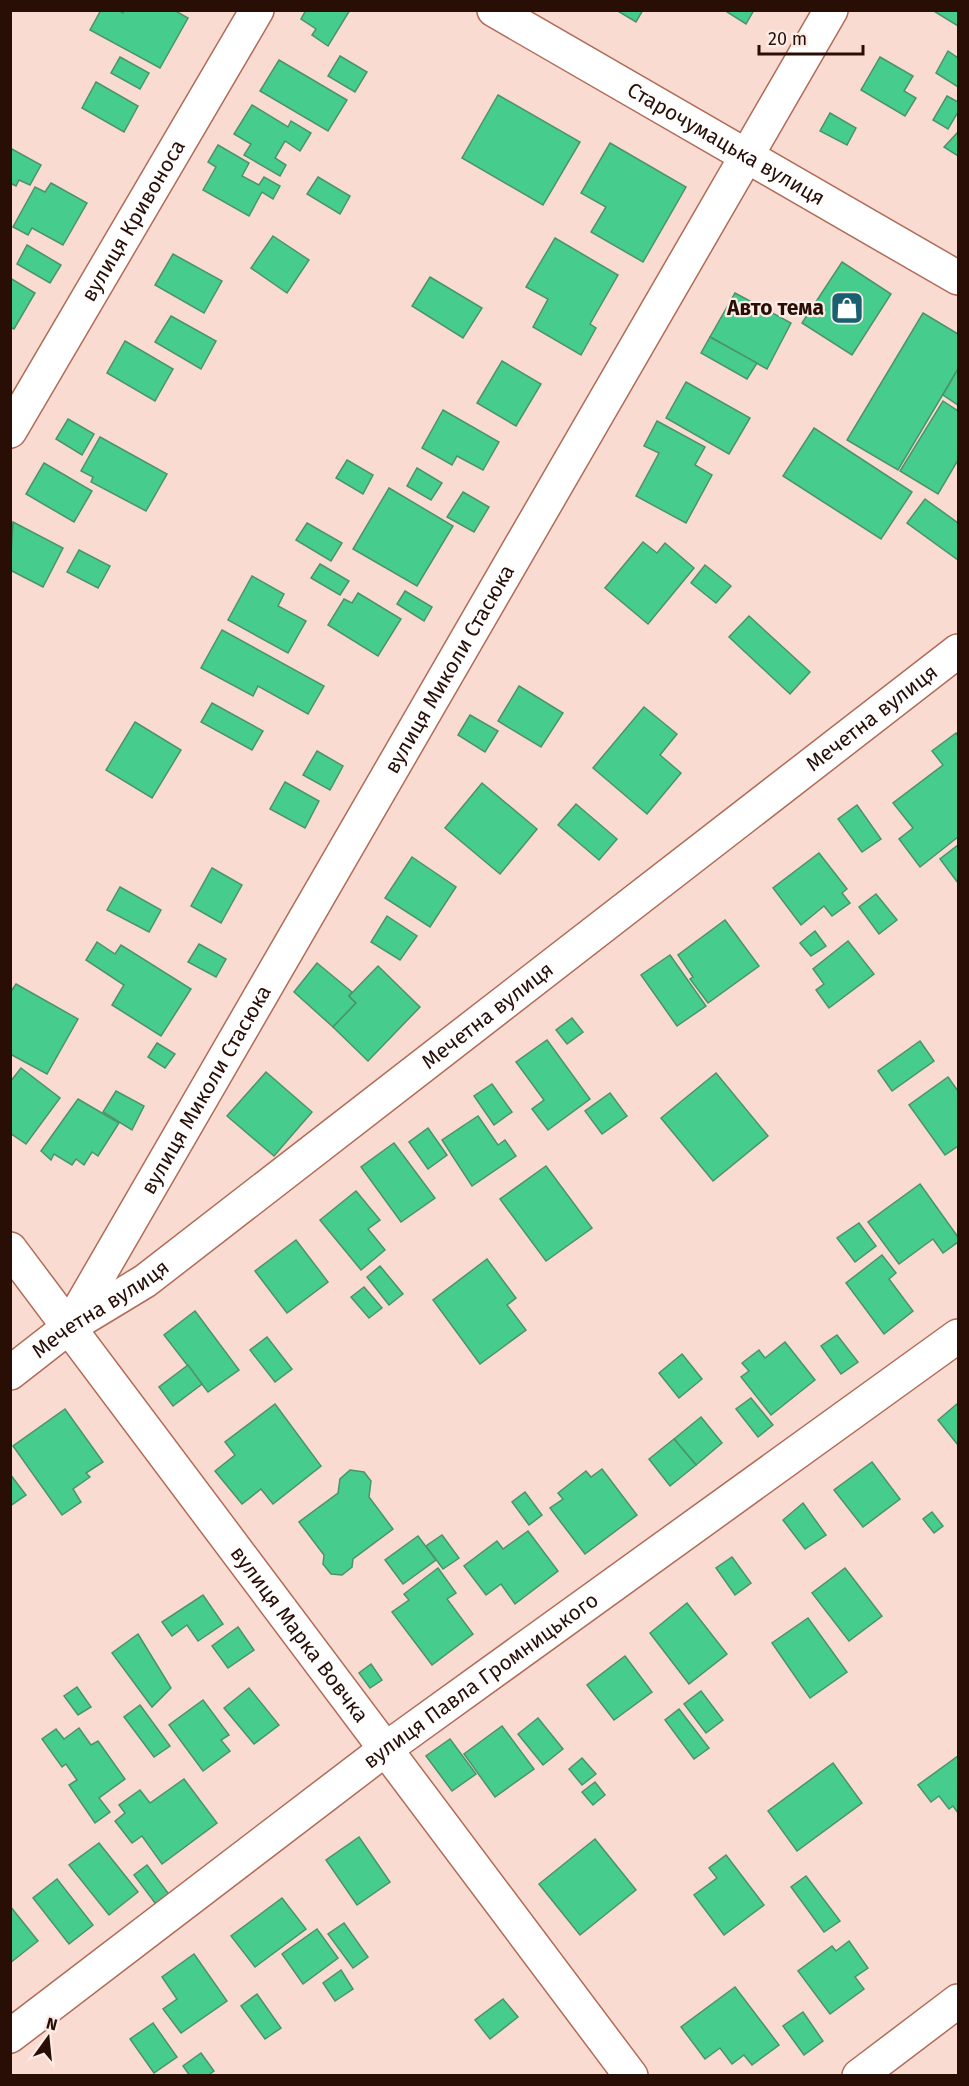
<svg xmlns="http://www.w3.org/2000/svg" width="969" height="2086" viewBox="0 0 969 2086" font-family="'Fira Sans',sans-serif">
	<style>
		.building { fill: #46cc8d; stroke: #4b936d; stroke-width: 1.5 }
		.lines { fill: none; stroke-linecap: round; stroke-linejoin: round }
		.minor-casing { stroke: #b06c56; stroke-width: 36 }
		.minor { stroke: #fff; stroke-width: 33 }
		.labels { text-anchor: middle; stroke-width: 4.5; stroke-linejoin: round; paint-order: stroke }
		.street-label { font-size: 21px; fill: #290e06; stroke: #fcece7 }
		.poi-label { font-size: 21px; font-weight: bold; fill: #290e06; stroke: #fcece7; text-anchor: end }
	</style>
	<rect width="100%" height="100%" fill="#fadbd1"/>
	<g class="building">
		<path d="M101,10H118L123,13L124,10H174L188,18L160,68L90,30Z"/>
		<path d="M306,10H350L328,46L312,35L316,29L301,19Z"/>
		<path d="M616,10H643L636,22Z"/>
		<path d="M724,10H754L746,24Z"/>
		<path d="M932,10H958V26Z"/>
		<path d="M948,51L958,58V87L936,73Z"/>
		<path d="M340,56L367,72L355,92L328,76Z"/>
		<path d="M120,57L149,73L140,89L111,73Z"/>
		<path d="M880,57L913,76L904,91L916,98L905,116L861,90Z"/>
		<path d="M279,60L347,100L328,131L260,91Z"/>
		<path d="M96,82L138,106L124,132L82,108Z"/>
		<path d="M498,95L580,142L543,205L462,158Z"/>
		<path d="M947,96L958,102V112L948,129L933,120Z"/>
		<path d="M252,105L288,127L291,121L311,133L300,151L285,141L275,158L286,165L280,176L244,155L251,144L234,134Z"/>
		<path d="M830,113L856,128L847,145L820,131Z"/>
		<path d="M958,132V156L944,147Z"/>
		<path d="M610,143L686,187L643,262L591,232L606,207L581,193Z"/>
		<path d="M218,145L249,163L242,176L259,185L264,177L280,186L273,199L262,192L249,216L203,190L216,167L208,162Z"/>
		<path d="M10,148L41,165L30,185L19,180L16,186L10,183Z"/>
		<path d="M318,177L350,196L340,214L307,194Z"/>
		<path d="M51,183L87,203L63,245L32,228L28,235L13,227L35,187L45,192Z"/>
		<path d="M273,236L309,260L287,293L251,268Z"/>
		<path d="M555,238L618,275L590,324L596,328L581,355L533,327L548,299L526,287Z"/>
		<path d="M27,245L61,265L50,283L17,264Z"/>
		<path d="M173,254L222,281L204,313L155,285Z"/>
		<path d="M842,262L891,294L852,355L802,323Z"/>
		<path d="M430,277L482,308L463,338L412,306Z"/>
		<path d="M10,278L35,293L14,329L10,327Z"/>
		<path d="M735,293L791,323L767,369L710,337Z"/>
		<path d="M923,313L958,334V369L898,470L847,440Z"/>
		<path d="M171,316L216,341L201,369L155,342Z"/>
		<path d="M710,337L757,363L747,379L701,353Z"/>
		<path d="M125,341L173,369L155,401L107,373Z"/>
		<path d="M502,361L541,384L516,426L477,403Z"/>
		<path d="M958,369V405L943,395Z"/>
		<path d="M686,382L750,418L729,454L666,418Z"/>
		<path d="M943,401L958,411V460L938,494L900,471Z"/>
		<path d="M443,410L499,442L483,470L457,456L452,465L422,448Z"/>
		<path d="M68,419L94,434L82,455L56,439Z"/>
		<path d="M657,421L705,447L695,465L712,475L686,523L636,496L659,453L644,446Z"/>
		<path d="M814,428L912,492L881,539L783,476Z"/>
		<path d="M100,437L167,474L146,511L91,482L93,477L81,471Z"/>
		<path d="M347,460L373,475L363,494L336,478Z"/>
		<path d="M44,463L92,491L74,522L26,494Z"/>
		<path d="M417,468L442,483L431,500L407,486Z"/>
		<path d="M389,488L453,526L417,586L353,549Z"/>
		<path d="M463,492L489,507L474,532L447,517Z"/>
		<path d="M925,499L958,523V560L907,523Z"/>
		<path d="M13,522L63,548L43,587L10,570Z"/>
		<path d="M307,523L342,543L331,561L296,540Z"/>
		<path d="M643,542L657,553L665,543L694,568L648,624L605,588Z"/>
		<path d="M79,550L110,566L98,588L67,572Z"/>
		<path d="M320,564L349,581L340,595L311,578Z"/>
		<path d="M705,565L731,586L716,603L691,583Z"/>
		<path d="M252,576L284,594L278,606L306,621L288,653L228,620Z"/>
		<path d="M405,591L432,607L424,621L397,604Z"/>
		<path d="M358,593L401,619L378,656L328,625L344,599L352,603Z"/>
		<path d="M749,616L810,672L790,694L729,637Z"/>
		<path d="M222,630L324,686L308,714L258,686L253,696L201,668Z"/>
		<path d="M519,686L563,713L541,747L498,721Z"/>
		<path d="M212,703L263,731L252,750L201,722Z"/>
		<path d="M644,707L677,734L660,755L681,773L647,814L593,768Z"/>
		<path d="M470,715L498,731L485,752L458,735Z"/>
		<path d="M135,722L181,750L152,798L106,770Z"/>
		<path d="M956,733L958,736V837L920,867L899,839L913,828L893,803L943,765L932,751Z"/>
		<path d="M317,751L343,766L330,790L303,775Z"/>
		<path d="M285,782L319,801L305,828L270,809Z"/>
		<path d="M482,783L537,829L500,874L445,828Z"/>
		<path d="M576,804L617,839L599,860L558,825Z"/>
		<path d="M857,805L881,839L862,852L838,819Z"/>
		<path d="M958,845V883L940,859Z"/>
		<path d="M819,853L847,889L842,893L850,903L832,916L824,906L801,925L773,888Z"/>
		<path d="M412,857L456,887L430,927L385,898Z"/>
		<path d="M212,868L242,885L221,923L191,906Z"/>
		<path d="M120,887L161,910L149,932L107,910Z"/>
		<path d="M876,894L897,920L879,934L859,907Z"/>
		<path d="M387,916L417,936L400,960L371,942Z"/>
		<path d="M725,920L759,966L708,1003L690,979L693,977L678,955Z"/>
		<path d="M815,931L826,946L811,956L800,943Z"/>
		<path d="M848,941L874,974L829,1008L816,990L824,984L813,969Z"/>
		<path d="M97,942L115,954L121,945L191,989L161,1036L112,1005L124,985L86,960Z"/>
		<path d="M199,944L226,959L216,977L188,962Z"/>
		<path d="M670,955L706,1006L677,1026L641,975Z"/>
		<path d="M317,963L352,992L349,996L356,1003L333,1027L294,992Z"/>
		<path d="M378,966L420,1007L368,1061L333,1027L356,1003L349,996Z"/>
		<path d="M16,984L78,1019L47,1074L10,1054V993Z"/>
		<path d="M572,1018L583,1032L567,1044L556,1030Z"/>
		<path d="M547,1040L590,1099L548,1130L532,1109L544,1100L516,1062Z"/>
		<path d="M920,1041L934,1061L892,1091L878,1071Z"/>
		<path d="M157,1043L175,1054L165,1068L148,1057Z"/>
		<path d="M21,1068L60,1098L26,1144L10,1133V1082Z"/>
		<path d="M266,1072L312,1112L274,1156L227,1116Z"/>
		<path d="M716,1073L768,1136L713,1181L661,1118Z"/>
		<path d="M948,1077L958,1091V1146L945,1155L909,1105Z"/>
		<path d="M492,1084L512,1112L494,1125L474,1096Z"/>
		<path d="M116,1091L144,1106L132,1130L103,1112Z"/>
		<path d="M610,1093L627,1116L602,1134L585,1111Z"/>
		<path d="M78,1099L119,1123L98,1156L92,1152L84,1165L76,1159L72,1165L54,1154L51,1160L41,1151Z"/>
		<path d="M478,1116L498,1145L505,1140L516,1156L472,1186L442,1140Z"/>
		<path d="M428,1128L447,1155L428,1169L409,1142Z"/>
		<path d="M394,1143L435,1198L401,1222L361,1167Z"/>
		<path d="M546,1166L592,1228L546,1261L500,1199Z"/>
		<path d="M920,1184L958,1237V1242L943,1253L933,1239L899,1264L868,1222Z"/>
		<path d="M356,1191L380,1220L368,1229L385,1250L361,1270L320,1220Z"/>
		<path d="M859,1223L876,1246L855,1262L837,1238Z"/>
		<path d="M296,1240L328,1282L287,1313L255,1271Z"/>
		<path d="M882,1255L896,1273L889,1279L913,1311L884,1334L846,1283Z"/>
		<path d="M487,1259L516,1298L507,1305L526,1330L480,1364L433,1300Z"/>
		<path d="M380,1266L403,1294L389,1305L367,1277Z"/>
		<path d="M364,1287L382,1308L369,1318L351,1297Z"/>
		<path d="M195,1311L239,1370L208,1392L164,1335Z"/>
		<path d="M837,1335L858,1362L841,1374L821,1346Z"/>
		<path d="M267,1337L292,1369L275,1382L250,1350Z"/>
		<path d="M785,1342L815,1380L771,1415L741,1377L749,1371L742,1363L759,1350L765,1358Z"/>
		<path d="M682,1354L702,1379L679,1398L659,1373Z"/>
		<path d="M188,1365L202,1384L173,1406L159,1387Z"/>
		<path d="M751,1398L773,1425L758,1437L736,1409Z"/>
		<path d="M958,1403V1445L938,1420Z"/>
		<path d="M275,1404L321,1466L273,1504L261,1489L242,1504L215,1471L235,1455L225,1442Z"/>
		<path d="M65,1409L103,1462L86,1473L90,1477L73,1489L81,1502L62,1515L13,1446Z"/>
		<path d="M701,1417L722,1443L696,1465L674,1439Z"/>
		<path d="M674,1439L696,1465L670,1486L649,1459Z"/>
		<path d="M872,1462L900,1499L863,1527L834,1490Z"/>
		<path d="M602,1469L637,1515L585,1554L550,1508L563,1499L558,1493L586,1471L591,1477Z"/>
		<path d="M350,1470L364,1472L371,1481L369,1497L393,1529L353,1559L352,1567L342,1575L331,1574L323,1564L324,1555L299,1522L338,1493L340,1479Z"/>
		<path d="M10,1474L26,1495L10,1506Z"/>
		<path d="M525,1492L542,1515L529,1525L512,1502Z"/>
		<path d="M803,1503L826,1535L805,1549L783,1520Z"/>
		<path d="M932,1512L943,1526L934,1533L923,1519Z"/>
		<path d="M528,1531L558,1571L515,1604L501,1584L486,1595L464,1566L497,1541L503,1549Z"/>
		<path d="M442,1535L459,1558L443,1569L426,1546Z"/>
		<path d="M418,1536L436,1560L403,1584L385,1560Z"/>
		<path d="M732,1557L751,1583L735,1595L716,1568Z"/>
		<path d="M438,1568L456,1593L447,1599L473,1634L432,1665L392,1612L409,1600L404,1594Z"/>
		<path d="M845,1568L882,1616L849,1641L812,1593Z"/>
		<path d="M203,1595L223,1624L198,1641L187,1625L172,1636L162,1622Z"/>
		<path d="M687,1603L727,1654L689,1684L650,1633Z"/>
		<path d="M808,1618L847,1672L810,1698L772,1643Z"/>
		<path d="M238,1627L254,1650L228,1668L212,1646Z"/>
		<path d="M138,1634L171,1688L152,1707L112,1653Z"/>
		<path d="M625,1656L652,1692L614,1720L587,1685Z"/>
		<path d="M371,1664L382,1680L370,1688L359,1673Z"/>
		<path d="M77,1687L91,1707L78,1715L64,1696Z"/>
		<path d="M249,1688L279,1725L254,1744L224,1708Z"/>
		<path d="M701,1691L723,1720L706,1733L684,1704Z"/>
		<path d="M203,1700L229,1735L221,1740L230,1751L203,1771L169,1725Z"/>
		<path d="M140,1705L170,1746L154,1757L124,1717Z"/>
		<path d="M679,1709L709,1748L694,1759L665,1720Z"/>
		<path d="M538,1718L563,1749L543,1765L518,1734Z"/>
		<path d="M502,1726L534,1769L495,1797L464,1754Z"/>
		<path d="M79,1728L91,1745L98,1741L125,1779L99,1798L110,1812L95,1823L69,1785L77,1780L66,1764L62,1767L42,1739L56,1729L64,1739Z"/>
		<path d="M450,1739L476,1774L452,1791L426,1756Z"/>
		<path d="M958,1756V1813L953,1806L949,1809L939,1796L931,1802L918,1785Z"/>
		<path d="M582,1758L596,1774L582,1785L569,1769Z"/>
		<path d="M833,1763L862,1803L797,1851L768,1811Z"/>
		<path d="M184,1779L217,1823L162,1864L142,1836L132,1843L115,1821L125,1813L119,1805L140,1790L150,1803Z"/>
		<path d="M595,1782L605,1795L593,1805L582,1792Z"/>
		<path d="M359,1837L390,1882L357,1905L326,1860Z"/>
		<path d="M595,1839L636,1890L580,1935L539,1884Z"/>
		<path d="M99,1843L138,1892L109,1915L69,1865Z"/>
		<path d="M726,1855L764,1905L724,1935L694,1895L717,1878L709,1868Z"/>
		<path d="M147,1865L171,1897L158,1907L134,1875Z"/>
		<path d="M806,1876L840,1921L824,1932L791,1887Z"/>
		<path d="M57,1879L93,1925L69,1944L33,1898Z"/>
		<path d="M282,1898L306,1929L255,1967L231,1936Z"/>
		<path d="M10,1906L38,1941L10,1963Z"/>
		<path d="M344,1923L368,1957L353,1968L328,1934Z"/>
		<path d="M317,1929L338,1958L303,1984L282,1954Z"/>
		<path d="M849,1941L868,1968L855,1977L864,1989L830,2014L798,1971L832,1946L836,1951Z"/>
		<path d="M194,1954L227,2001L181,2033L163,2009L177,1999L162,1977Z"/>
		<path d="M341,1970L353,1989L335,2001L323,1983Z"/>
		<path d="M735,1987L779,2045L752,2065L744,2055L732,2064L720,2048L705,2059L681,2027Z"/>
		<path d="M257,1994L281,2028L265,2039L241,2006Z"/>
		<path d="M503,1999L518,2017L490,2039L475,2020Z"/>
		<path d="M803,2012L823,2041L804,2055L783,2026Z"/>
		<path d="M153,2023L177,2057L154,2073L130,2039Z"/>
		<path d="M201,2053L214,2071L207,2076H190L183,2066Z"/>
	</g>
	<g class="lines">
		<g class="minor-casing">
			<g id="minor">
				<path id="s1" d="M494,10L958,278"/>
				<path id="s2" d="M10,431L257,10"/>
				<path id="s3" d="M10,1249L631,2076"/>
				<path id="s4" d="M69,1327L831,10"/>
				<path id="s5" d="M10,1373L69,1327L145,1281L958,651"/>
				<path id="s6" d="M10,2036L387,1748L958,1336"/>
				<path d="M859,2076L958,2001"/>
			</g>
		</g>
		<use href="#minor" class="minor"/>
	</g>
	<defs>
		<g id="shop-square" transform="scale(1.725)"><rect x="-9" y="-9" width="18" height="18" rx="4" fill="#1a6071" stroke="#fcece7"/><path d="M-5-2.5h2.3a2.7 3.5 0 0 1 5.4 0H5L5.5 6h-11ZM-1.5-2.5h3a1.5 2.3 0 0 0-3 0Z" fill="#fff"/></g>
	</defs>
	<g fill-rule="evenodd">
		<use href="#shop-square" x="847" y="308"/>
	</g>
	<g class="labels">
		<g class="street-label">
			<text dy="7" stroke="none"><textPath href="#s1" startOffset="268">Старочумацька вулиця</textPath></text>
			<text dy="7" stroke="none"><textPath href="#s2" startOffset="244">вулиця Кривоноса</textPath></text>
			<text dy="7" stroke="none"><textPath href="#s4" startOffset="760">вулиця Миколи Стасюка</textPath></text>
			<text dy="7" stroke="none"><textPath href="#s5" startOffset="1083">Мечетна вулиця</textPath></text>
			<text dy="7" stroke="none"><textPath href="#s5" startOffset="597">Мечетна вулиця</textPath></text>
			<text dy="7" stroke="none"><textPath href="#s4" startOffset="274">вулиця Миколи Стасюка</textPath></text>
			<text dy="7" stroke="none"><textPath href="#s5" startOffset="111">Мечетна вулиця</textPath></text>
			<text dy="7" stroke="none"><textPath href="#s3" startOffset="482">вулиця Марка Вовчка</textPath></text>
			<text dy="7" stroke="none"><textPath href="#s6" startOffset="590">вулиця Павла Громницького</textPath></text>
		</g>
		<g class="poi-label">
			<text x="824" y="315">Авто тема</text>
		</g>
	</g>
	<rect width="969" height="2086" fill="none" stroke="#290e06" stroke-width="24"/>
	<g transform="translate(48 2038) rotate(15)" stroke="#fcece7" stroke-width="4.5" paint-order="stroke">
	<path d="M0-4.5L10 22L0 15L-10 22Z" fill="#290e06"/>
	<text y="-9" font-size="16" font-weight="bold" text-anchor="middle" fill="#290e06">N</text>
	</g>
	<path d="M759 45v9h104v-9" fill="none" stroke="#290e06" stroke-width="3"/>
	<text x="768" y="45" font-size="18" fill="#290e06" stroke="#fcece7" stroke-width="4.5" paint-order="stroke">20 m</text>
</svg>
